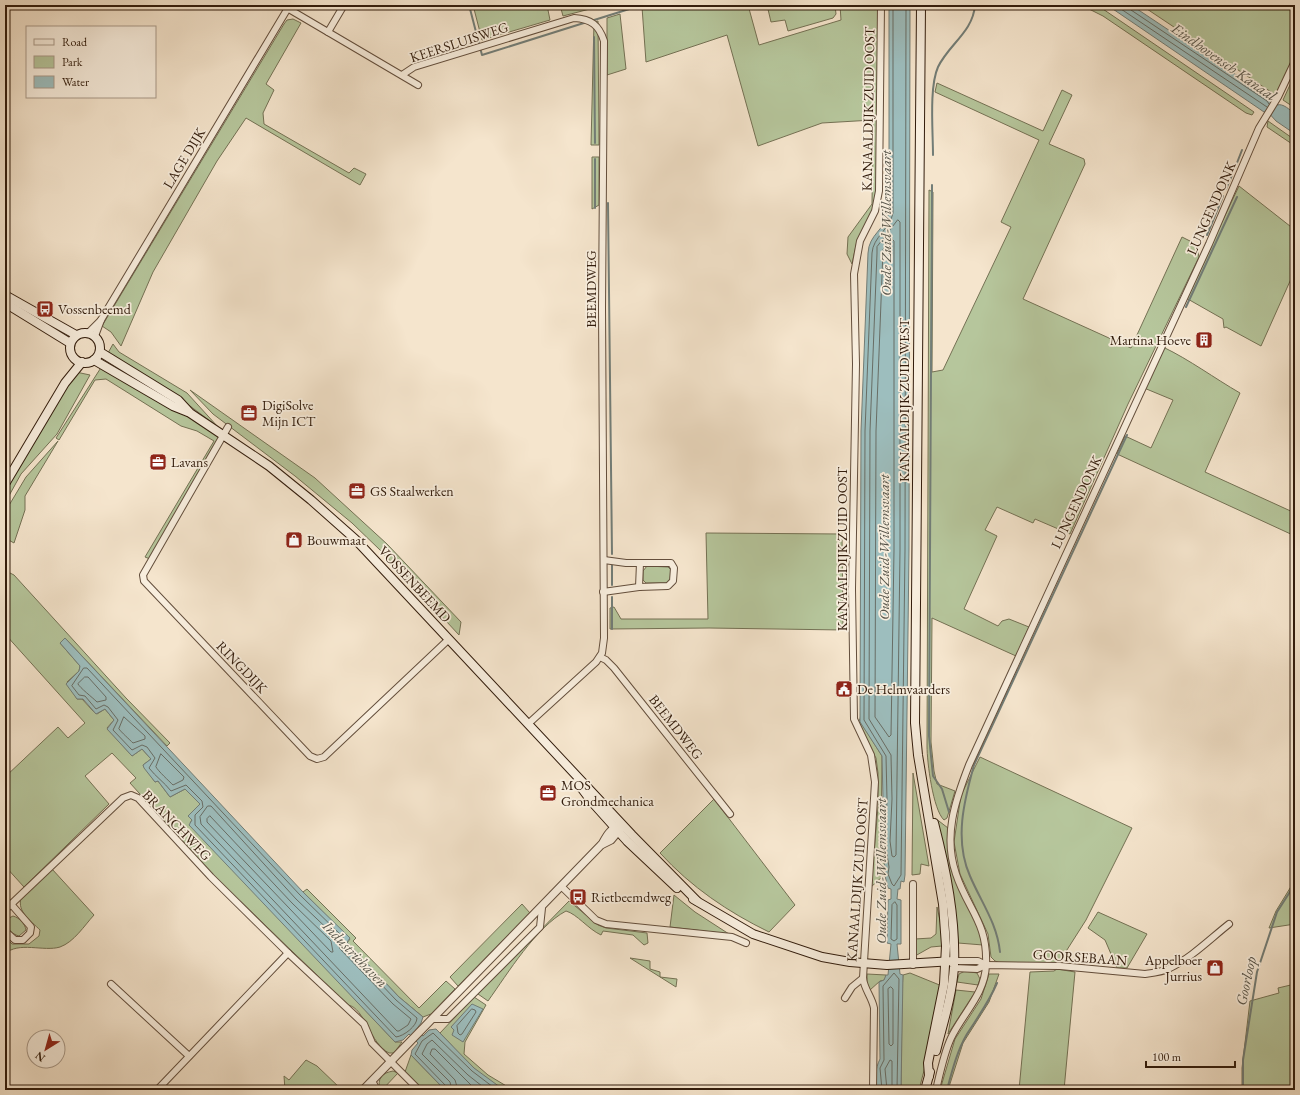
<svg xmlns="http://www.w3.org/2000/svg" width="1300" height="1095" viewBox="0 0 1300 1095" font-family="'EB Garamond',serif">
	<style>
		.green { fill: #b6c69c; stroke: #747154 }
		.water { fill: #9dbebe; stroke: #727d77 }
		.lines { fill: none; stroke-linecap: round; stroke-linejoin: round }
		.shore { stroke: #686d65; stroke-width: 1 }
		.stream { stroke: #727d77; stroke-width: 2 }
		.minor-casing { stroke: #634e3c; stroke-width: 8 }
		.tertiary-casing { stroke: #634e3c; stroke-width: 9 }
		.secondary-casing { stroke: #321c0c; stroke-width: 10 }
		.minor { stroke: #f8eede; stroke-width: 6 }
		.tertiary { stroke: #f8eede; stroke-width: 7 }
		.secondary { stroke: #f8eede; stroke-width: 8 }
		.labels { text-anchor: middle; stroke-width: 3.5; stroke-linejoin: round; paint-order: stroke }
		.street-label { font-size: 14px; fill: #321c0c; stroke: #f8eede }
		.poi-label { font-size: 14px; fill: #321c0c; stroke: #f8eede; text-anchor: start }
		.water-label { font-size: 15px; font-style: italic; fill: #57554a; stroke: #f8eede }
	</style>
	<rect width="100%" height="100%" fill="#f5e5cd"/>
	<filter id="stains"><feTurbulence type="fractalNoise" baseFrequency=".005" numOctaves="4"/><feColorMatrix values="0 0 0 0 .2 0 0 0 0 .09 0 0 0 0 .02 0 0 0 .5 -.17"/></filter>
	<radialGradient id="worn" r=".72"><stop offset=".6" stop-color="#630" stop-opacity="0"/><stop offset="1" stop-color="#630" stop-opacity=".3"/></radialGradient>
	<g class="green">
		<path d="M473,5H547L550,20L482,40Z"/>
		<path d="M560,5H605L563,16Z"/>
		<path d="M649,5H748L759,45L841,20L840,5H879L878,185L872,215L857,241L852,264L847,254L848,237L872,204L873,120L822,123L758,146L727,35L646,62L642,7Z"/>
		<path d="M767,5H835L836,14L833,18L788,31L785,20L771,22Z"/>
		<path d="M1081,5H1097L1254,112L1252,115L1246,113L1103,16Z"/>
		<path d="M1141,5H1295V55L1277,96Z"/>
		<path d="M620,14L626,69L607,75V18Z"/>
		<path d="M293,19L301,23L266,84L274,90L263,113L264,124L349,173L354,168L366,174L360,185L246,118L217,161L153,272L121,346L111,332L102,326L284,24L287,20Z"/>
		<path d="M598,21L599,145H591L594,22Z"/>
		<path d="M1295,74L1294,91L1295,108L1283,100Z"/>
		<path d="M937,83L1043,131L1062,90L1072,95L1049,144L1084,159L1085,164L1023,299L1131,348L1182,237L1196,244L1199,257L1128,404L1070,534L1035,519L1033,523L997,507L985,530L997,536L964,609L998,626L1002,621L1009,619L1029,627L1016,656L932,618L931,742L934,771L937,784L955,791L947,818L944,820C933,810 927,762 927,746L929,190L933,192L932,372L943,370L1011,227L1001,222L1039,140L935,92Z"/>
		<path d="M1268,121L1295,140V146L1267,127Z"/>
		<path d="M592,157H599V205L592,209Z"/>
		<path d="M1239,186L1295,230V270L1261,346L1226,327L1224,328L1223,319L1186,298Z"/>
		<path d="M113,344L119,352L187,393L218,427L166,388L108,353Z"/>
		<path d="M1163,347C1190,360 1214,378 1240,393L1205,472L1295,513V536L1117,454L1125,436L1151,448L1173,400L1144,388Z"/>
		<path d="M102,366L189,416L220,437L150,559L145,557L214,441L197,431L181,426L106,379L95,380L59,440L56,438Z"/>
		<path d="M76,372L90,375L57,434L21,474L5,503V489Z"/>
		<path d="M190,390L315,478L387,544L461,622L459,635L380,550L352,523L295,476L213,414Z"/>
		<path d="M58,441L25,496V510L14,543L5,538V512L26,477Z"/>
		<path d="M706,533L842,534L843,630L709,628L610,629V608L614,607L621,619H708Z"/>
		<path d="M647,566L668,567L672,571V580L669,583H646L643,580V571Z"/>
		<path d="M8,572L14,575L126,698L170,743L167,746L65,638L60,643L80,666L79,671L67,682L77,699H82L93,711L97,714L105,709L114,720L107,728L132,756L142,749L151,759L143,765L155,782L158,781L170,797L185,789L200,804L189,816L192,820L190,823L395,1042H402L394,1053H389C370,1044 365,1008 348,1005L213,875L130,783L136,778L112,753L85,776L109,804L24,887L5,866V777L58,727L68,738L85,723L5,634V575Z"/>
		<path d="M882,611L860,721L882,756V762L881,842L885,868L883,876L871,887L878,807V773L876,758L857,723L860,719Z"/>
		<path d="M980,757L1132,828L1086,920L1058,964L1000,963L995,961L991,957L988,934L960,874L954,842L961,795Z"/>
		<path d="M913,773L929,866L921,864L920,874L912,875Z"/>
		<path d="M714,799L795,905L769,932C728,912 691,887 660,853Z"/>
		<path d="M935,818L948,828L951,862L977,923L983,945L958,943L950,885Z"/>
		<path d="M52,869L94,915C84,926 74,942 60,947C44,952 18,941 5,954V937L12,944H29L39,936L40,930C31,921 17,912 21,898Z"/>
		<path d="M1295,880V924L1269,928L1276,911Z"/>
		<path d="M307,889L356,938L353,941L419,1008L446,981L455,989L431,1014L423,1017L399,997L347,943L350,939L303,892Z"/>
		<path d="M674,895L695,912L729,934L670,927Z"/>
		<path d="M569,901L598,925L606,928L647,933L648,943L644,945L633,935L603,931L601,935C588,929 577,914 566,911C536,927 508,973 488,1001L478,994Z"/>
		<path d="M522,904L530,913L458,986L450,977Z"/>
		<path d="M937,907L941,925L942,946L931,947L915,956V939L931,938L936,934Z"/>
		<path d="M1098,912L1147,934L1127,968H1117L1105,940L1088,928Z"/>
		<path d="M13,916C20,918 25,924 26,930L19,936C14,935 6,929 5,923L9,918Z"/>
		<path d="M630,958L650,961V969L660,972V977L677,979L676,987Z"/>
		<path d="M1057,969L1075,972L1064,1090H1019L1030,972L1054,971Z"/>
		<path d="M965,971L977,973L980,979L978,985L957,982L959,974Z"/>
		<path d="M910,973L942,986L936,1024L919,1090H901L902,990L903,975Z"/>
		<path d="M867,974L886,975L885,980L880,981L870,990L867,983Z"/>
		<path d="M989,974H999L989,1002L963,1043L948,1090H940L955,1039L981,999Z"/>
		<path d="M1295,984V1090H1242V1068L1250,1001L1279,993L1278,988Z"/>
		<path d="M956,990L975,992L948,1034Z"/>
		<path d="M474,997L486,1005L465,1042L464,1054L488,1075L513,1090C487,1090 458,1051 440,1033Z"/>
		<path d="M411,1055L445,1090H423L405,1072Z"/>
		<path d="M306,1060L317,1066L341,1089L285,1090L284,1076L289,1080Z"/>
		<path d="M393,1071L398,1073L382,1090H380C377,1078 382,1073 393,1071Z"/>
	</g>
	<g class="water">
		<path d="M889,5H910L909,550L905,875L904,882L901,881L900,889H898L897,899L901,900V944H897L900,974L903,975L901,1090H878C874,1080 875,1069 880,1059L879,982L884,980L886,975H888L891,944L887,943L888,900L891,899V889L888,888L885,876L882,878L885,868L881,842L883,799L882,756L860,722L861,431L868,253C869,234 885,230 889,212Z"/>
		<path d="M1107,5H1131L1271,98L1277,105C1283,103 1290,110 1295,114V134L1276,121L1267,111L1264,112Z"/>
		<path d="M65,638L303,892L350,938L347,942L399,997L423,1017L421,1023L416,1030L423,1036L429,1030L436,1029L474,1068L504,1090H445L411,1055L412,1050L418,1043L409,1034L403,1040L395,1042L189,825L192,820L188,816L200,804L185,789L170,797L158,781L155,782L144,768L143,765L151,759L142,749L132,756L107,729L114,720L105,709L96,714L83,699H77L66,684L79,671L80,666L60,643Z"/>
		<path d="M472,1004L483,1009L463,1042L452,1035L454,1030L451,1027Z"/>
	</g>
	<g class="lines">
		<g class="shore">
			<path d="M893,5V213C890,229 873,237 872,253L865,431L864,720L886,756L887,799L885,842L889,867L888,874L892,884L894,886L901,875L905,550L906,5"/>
			<path d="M1115,5L1267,107"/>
			<path d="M1129,5L1131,10L1267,101L1269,104"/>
			<path d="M898,220L900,222V550L896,855L894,857L892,856L890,841L892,799L891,755L869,719L870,431L877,253V247Z"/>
			<path d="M892,239L894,241V550L891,735L889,737L875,717L876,431L883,250Z"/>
			<path d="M84,668H87L300,895L343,937L344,945L396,1000L417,1018C417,1026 404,1036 396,1037L195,825V815L203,807L202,801L186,785L171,791C164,782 156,777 149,768L155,758L147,747L142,745L132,750L113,730L118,720L108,707L104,705L96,709L85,696L79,695L72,686Z"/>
			<path d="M85,677H88L106,697V700L97,702C92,697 80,688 78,684Z"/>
			<path d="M124,717L145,736V739L133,743C130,740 121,732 119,729Z"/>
			<path d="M161,754L184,777L183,780L173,785C169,781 158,771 156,767Z"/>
			<path d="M208,806H211L296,899L337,938L340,949L393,1004L411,1019L408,1025L399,1031H397L201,824L200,817Z"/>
			<path d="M210,816L292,903L331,941L333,952H331L207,822V819Z"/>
			<path d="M895,902L897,905V939L894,941L891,939L892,905Z"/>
			<path d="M891,987L893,989V1044L891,1046L889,1044L888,989Z"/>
			<path d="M472,1009L475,1010L476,1012L462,1034L460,1035L458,1033L457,1026Z"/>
			<path d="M447,1090L446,1086L415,1054L422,1041L433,1033L472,1071L497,1090"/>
			<path d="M452,1090L450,1082L422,1054L427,1044L432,1040L468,1075L487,1090"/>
			<path d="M458,1090L455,1080L430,1054L432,1049H435L476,1090"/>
			<path d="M882,1090L880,1068L884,1060L883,986L894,973L899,979L897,1090"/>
			<path d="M887,1090L885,1069L890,1060L892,1061V1090"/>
		</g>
		<g class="stream">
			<path d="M469,5L482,55L587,22"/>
			<path d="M591,21L642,5"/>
			<path d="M594,37L595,143"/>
			<path d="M1295,83L1291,92L1295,95"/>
			<path d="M933,155C933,131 929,87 938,67C949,44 973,32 975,5"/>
			<path d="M595,159V208"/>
			<path d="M1235,168L1242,150"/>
			<path d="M932,185L929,736L933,776L942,789L949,812"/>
			<path d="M1226,189L1232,175"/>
			<path d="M608,203L612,554"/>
			<path d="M1207,235L1223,196"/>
			<path d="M1186,307L1237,197"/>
			<path d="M612,565V585"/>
			<path d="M612,597V629"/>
			<path d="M1000,952C997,923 981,902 970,876C954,840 964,801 974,765L1127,435"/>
			<path d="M947,1090C952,1071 957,1051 967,1034C978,1017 989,1002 997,983"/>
			<path d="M1243,1090V1060L1257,972L1277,912L1295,884"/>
		</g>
		<g class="minor-casing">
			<g id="minor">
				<path d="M282,5L418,85"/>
				<path d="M328,32L344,5"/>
				<path d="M402,75L414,67L574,18C591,19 599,25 604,41L602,308L604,638L602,653L596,662L528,724"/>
				<path d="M88,333L101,320"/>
				<path d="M95,336L101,320L288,8"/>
				<path d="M228,427L143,575L144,581L310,756L317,759L324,757L449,639"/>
				<path d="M639,587L640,563"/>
				<path d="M603,592L639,587L668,586L673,581L674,568L671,563H626L604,560"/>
				<path d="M600,657L606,660L614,668L730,814"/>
				<path d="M913,884V965"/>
				<path d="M562,887L596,920L606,924L732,937L746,943"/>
				<path d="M5,910L123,798L131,795L138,798L211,877L288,953"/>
				<path d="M5,931L15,940H23L30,933L31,927L11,904"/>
				<path d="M954,961H978L986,965"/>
				<path d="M954,968L977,969L986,965L1060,966L1145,974C1153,973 1163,972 1170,968C1191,958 1210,939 1229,924"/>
				<path d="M111,984L189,1056"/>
				<path d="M845,998L852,987L863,978"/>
				<path d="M432,1019H448L540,927L542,908"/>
				<path d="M372,1081L377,1090"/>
				<path d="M157,1090L288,953L364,1024L372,1043L419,1090"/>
				<path d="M873,1090L874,1008C872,997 864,989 863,978L875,782L871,755L854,719L852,589L856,364L854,274L860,241L875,211L879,191L881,5"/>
				<path d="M936,1090C940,1073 944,1053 951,1038C963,1013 985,994 986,965C988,923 968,910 956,874C943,836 955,801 969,765L1209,244L1259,128L1278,97L1295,61"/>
			</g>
		</g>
		<g class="tertiary-casing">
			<g id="tertiary">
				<path d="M602,844C606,837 610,829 618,826"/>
				<path d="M363,1090L601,845L611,840L621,828"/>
			</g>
		</g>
		<g class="secondary-casing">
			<g id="secondary">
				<path d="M921,5L915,723L918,755L943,904L946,946L944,984L928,1063L929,1076"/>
				<path d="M5,295L76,335"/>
				<path d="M5,303L70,343"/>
				<circle cx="85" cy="348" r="15"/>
				<path d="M100,352L178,400L190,413L269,466L311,500L355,539L632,835L697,901"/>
				<path d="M94,360L173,406L188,412"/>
				<path d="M5,484L65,383L82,362"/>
				<path d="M577,782L592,802L627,841L677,888"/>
				<path d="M934,823C946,870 956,918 954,967C952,996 943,1023 936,1051"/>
				<path d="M693,899L753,934L822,957L850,962L887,965L954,961"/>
				<path d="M925,1090L930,1072"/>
			</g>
		</g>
		<use href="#minor" class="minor"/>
		<use href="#tertiary" class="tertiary"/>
		<use href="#secondary" class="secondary"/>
	</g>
	<defs>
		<g id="bus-square" transform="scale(0.9)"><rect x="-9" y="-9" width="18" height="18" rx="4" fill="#8f2418" stroke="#f8eede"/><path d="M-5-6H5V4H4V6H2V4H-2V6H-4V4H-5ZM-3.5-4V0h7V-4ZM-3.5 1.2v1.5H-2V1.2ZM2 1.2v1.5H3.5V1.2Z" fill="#fff"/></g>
		<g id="building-square" transform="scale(0.9)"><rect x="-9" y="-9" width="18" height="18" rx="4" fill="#8f2418" stroke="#f8eede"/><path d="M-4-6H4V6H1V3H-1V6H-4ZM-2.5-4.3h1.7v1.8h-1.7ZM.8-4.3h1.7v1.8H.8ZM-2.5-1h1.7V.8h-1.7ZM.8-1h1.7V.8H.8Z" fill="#fff"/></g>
		<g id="office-square" transform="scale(0.9)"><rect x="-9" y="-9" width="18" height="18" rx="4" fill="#8f2418" stroke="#f8eede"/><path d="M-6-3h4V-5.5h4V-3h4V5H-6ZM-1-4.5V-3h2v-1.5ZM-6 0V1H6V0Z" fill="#fff"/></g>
		<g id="shop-square" transform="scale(0.9)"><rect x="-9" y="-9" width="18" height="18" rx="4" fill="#8f2418" stroke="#f8eede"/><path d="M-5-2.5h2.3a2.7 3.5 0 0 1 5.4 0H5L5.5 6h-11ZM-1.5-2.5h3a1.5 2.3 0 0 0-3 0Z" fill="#fff"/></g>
		<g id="civic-square" transform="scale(0.9)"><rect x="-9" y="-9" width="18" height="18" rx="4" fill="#8f2418" stroke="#f8eede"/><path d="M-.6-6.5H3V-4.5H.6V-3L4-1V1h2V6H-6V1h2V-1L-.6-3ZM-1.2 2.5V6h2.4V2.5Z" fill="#fff"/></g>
	</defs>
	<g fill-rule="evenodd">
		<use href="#bus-square" x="45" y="309"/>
		<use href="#building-square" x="1204" y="340"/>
		<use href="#office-square" x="249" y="413"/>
		<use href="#office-square" x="158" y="462"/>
		<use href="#office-square" x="357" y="491"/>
		<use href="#shop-square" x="294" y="540"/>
		<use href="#civic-square" x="844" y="689"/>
		<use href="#office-square" x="548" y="793"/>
		<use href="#bus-square" x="578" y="897"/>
		<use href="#shop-square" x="1215" y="968"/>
	</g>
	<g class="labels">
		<g class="street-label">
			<text transform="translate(459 42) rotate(-18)" y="5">KEERSLUISWEG</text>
			<text transform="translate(868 109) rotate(-89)" y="5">KANAALDIJK ZUID OOST</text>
			<text transform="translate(184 158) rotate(-59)" y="5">LAGE DIJK</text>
			<text transform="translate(1211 208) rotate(-66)" y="5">LUNGENDONK</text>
			<text transform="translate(591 289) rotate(-90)" y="5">BEEMDWEG</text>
			<text transform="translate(904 400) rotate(-90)" y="5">KANAALDIJK ZUID WEST</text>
			<text transform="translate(1076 502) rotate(-65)" y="5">LUNGENDONK</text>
			<text transform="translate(842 549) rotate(-90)" y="5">KANAALDIJK ZUID OOST</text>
			<text transform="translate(415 584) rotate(47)" y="5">VOSSENBEEMD</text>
			<text transform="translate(242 667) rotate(46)" y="5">RINGDIJK</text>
			<text transform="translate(676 727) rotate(52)" y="5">BEEMDWEG</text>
			<text transform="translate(177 825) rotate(46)" y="5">BRANCHWEG</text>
			<text transform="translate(857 880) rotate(-86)" y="5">KANAALDIJK ZUID OOST</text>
			<text transform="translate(1080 957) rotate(4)" y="5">GOORSEBAAN</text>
		</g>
		<g class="poi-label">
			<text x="58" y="314">Vossenbeemd</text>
			<text x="1191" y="345" text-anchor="end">Martina Hoeve</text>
			<text x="262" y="410">DigiSolve<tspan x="262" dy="16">Mijn ICT</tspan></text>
			<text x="171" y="467">Lavans</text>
			<text x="370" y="496">GS Staalwerken</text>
			<text x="307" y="545">Bouwmaat</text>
			<text x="857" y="694">De Helmvaarders</text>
			<text x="561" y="790">MOS<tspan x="561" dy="16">Grondmechanica</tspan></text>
			<text x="591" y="902">Rietbeemdweg</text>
			<text x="1202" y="965" text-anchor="end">Appelboer<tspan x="1202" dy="16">Jurrius</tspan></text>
		</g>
		<g class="water-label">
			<text transform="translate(1224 62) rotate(35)" y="5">Eindhovensch Kanaal</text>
			<text transform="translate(886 223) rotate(-90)" y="5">Oude Zuid-Willemsvaart</text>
			<text transform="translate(884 547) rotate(-90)" y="5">Oude Zuid-Willemsvaart</text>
			<text transform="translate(881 871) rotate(-90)" y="5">Oude Zuid-Willemsvaart</text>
			<text transform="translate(355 954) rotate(46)" y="5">Industriehaven</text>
			<text transform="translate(1246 981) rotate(-78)" y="5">Goorloop</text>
		</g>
	</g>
	<rect width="1300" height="1095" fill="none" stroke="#f5e5cd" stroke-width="20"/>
	<rect x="6" y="6" width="1288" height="1083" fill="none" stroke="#321c0c" stroke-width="2"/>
	<rect x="10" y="10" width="1280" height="1075" fill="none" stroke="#321c0c"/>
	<rect x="26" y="26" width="130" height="72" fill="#f8eede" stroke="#a99a8a"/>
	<rect x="34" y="39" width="20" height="6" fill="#f8eede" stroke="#a99a8a"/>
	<text x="62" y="46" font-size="12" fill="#321c0c">Road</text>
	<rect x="34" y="56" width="20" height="12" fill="#b6c69c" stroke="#a99a8a"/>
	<text x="62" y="66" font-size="12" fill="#321c0c">Park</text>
	<rect x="34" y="76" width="20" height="12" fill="#9dbebe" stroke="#a99a8a"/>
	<text x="62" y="86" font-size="12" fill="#321c0c">Water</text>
	<g transform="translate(46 1049) rotate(217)"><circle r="19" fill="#f8eede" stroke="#a99a8a"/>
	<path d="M0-3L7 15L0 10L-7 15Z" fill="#8f2418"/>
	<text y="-6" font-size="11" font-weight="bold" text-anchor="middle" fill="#321c0c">N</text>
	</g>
	<path d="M1146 1061v6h89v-6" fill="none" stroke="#321c0c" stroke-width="2"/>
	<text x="1152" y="1061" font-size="12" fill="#321c0c" stroke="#f8eede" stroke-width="3" paint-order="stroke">100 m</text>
	<rect width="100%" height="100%" filter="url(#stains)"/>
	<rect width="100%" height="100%" fill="url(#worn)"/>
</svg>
